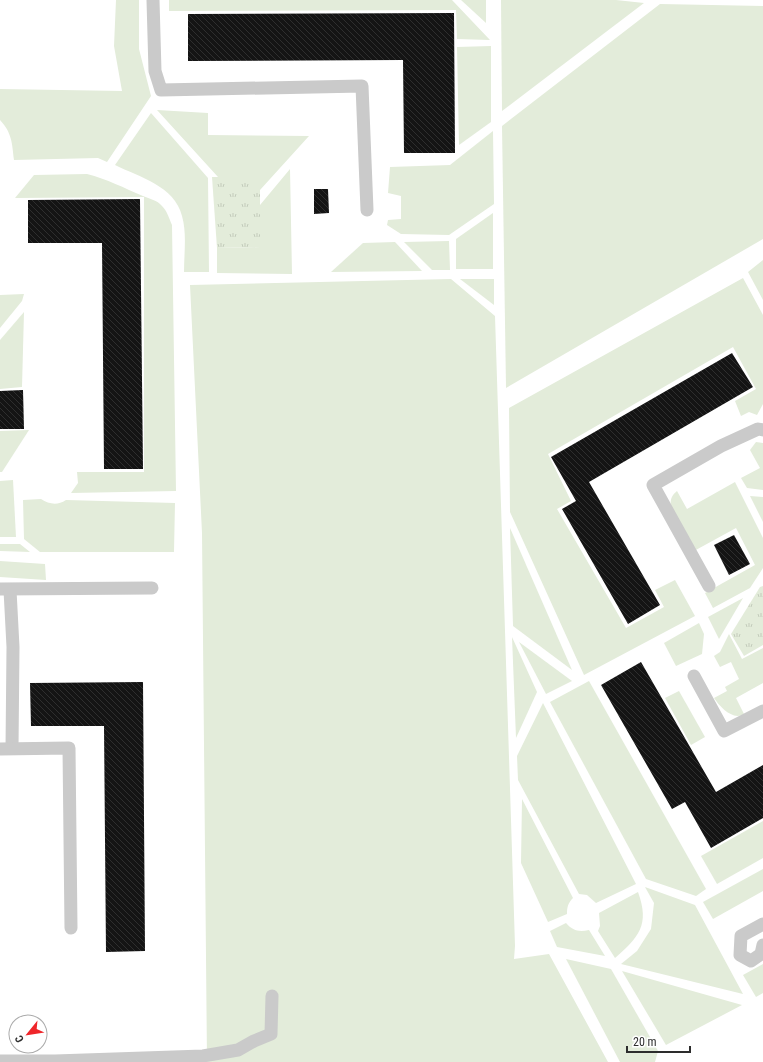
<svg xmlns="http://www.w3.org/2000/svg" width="763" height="1062" viewBox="0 0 763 1062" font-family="'Roboto Condensed',sans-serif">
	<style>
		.grass { fill: #e3ecda }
		.park { fill: url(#park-tufts) }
		.building { fill: url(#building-back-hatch) }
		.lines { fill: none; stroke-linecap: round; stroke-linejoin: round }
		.service { stroke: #cacaca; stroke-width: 13 }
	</style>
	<defs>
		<pattern id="park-tufts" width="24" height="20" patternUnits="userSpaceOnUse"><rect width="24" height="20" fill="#e3ecda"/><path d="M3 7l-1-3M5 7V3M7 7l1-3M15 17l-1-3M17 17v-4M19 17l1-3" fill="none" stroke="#c3cbbb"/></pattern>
		<pattern id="building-back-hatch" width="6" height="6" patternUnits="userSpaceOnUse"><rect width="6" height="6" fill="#141414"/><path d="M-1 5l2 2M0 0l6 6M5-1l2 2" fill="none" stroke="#2e2e2e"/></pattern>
	</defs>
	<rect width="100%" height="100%" fill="#fff"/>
	<g class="grass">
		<path d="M116,0H139V49L151,96L107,162L98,158L14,160C12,143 12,133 0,120V89L122,91L114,46Z"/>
		<path d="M169,0H452L490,40L457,39L456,10L169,11Z"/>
		<path d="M461,0H486V23Z"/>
		<path d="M501,0H616L644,3L502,111Z"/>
		<path d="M660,4L763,6V239L506,388L502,126Z"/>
		<path d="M491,46V122L459,145L457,47Z"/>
		<path d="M157,110L208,113V135L309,136L260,190V178L218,177Z"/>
		<path d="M151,113L208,178L209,272H184C184,254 187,233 182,216C175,186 139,177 115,165Z"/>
		<path d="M493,131L494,204L449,235L401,234L387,225L388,220L401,219V196L388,193L390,167L450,165Z"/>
		<path d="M290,169L292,274L217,273V248L260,247V205Z"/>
		<path d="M87,174C107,179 124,188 143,196C150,199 157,200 162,206C167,211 169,218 172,225L176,491L71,493L78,483L77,472H144V197L15,198L34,175Z"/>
		<path d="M493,213V269H456V239Z"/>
		<path d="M449,241L450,270H432L404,242Z"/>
		<path d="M395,242L422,271L331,272L363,243Z"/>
		<path d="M763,260V300L748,272Z"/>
		<path d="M743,278L763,315V404L757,415L749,412L741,416L735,401L756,389L733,347L548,454L571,501L557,509L626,628L664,607L655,590L675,580L695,616L584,675L510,512L509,408Z"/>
		<path d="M451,279L495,316L515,946L514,959L549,954L608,1062H207L202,533L190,285Z"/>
		<path d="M460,279H494V305Z"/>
		<path d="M24,294L22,301L0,328V295Z"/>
		<path d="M24,312L22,387L0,389V340Z"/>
		<path d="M29,430L2,472H0V431Z"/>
		<path d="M756,442L763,443V490L747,488L741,478L760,468L750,450Z"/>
		<path d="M13,480L16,537H0V481Z"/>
		<path d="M735,482L763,538V568L750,588L713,608L705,593L755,565L736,528L694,551L671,508C670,500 671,496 677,491L687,509Z"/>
		<path d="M750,496L763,497V522Z"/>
		<path d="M41,499C49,504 57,506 66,500L175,503L174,552H40L24,539L23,500Z"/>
		<path d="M510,528L572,670L513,626Z"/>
		<path d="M0,544H20L30,552L0,551Z"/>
		<path d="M0,561L45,564L46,580L0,577Z"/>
		<path d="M743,598L719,639L708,617Z"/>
		<path d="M699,623L704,634L702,654L676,666L664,643Z"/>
		<path d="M729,634L742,659L763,648V683L736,698L744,714C733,721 720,707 714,698L727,691L725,687L739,679L731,662L720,667L714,656L720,652Z"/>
		<path d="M512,637L537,692L516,738Z"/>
		<path d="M519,642L572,681L546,694Z"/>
		<path d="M589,681L706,889L696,896L646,879L550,702Z"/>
		<path d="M679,691L705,737L691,745L665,698Z"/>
		<path d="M543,703L636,884L596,903L587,895L579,894L518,780L517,756Z"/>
		<path d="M522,799L573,898C568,903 567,907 567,914L548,922L521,863Z"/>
		<path d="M763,821V858L717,884L701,856Z"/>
		<path d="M763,869V891L713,919L703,902Z"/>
		<path d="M645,887L695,905L743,994L621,964L637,951L651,929L654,903Z"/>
		<path d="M638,892C650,925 639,937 615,958L598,931L600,926L599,913Z"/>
		<path d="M566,923C573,931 579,932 589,930L605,956L557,947L550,931Z"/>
		<path d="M566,959L611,969L658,1051L655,1062H620Z"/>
		<path d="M763,964V993L756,997L743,975Z"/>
		<path d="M622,971L742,1005L666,1045Z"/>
	</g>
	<g class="park">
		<path d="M212,177H260V247L217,248Z"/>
		<path d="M763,586V645L744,656L731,634L760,587Z"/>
	</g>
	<g class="building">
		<path d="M454,13L455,153H404L403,60L188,61V14Z"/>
		<path d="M314,189H328L329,213L314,214Z"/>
		<path d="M140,199L143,469H104L102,243H28V200Z"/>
		<path d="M732,353L753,387L589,482L660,605L628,624L562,509L576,501L551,457Z"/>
		<path d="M23,390L24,429H0V391Z"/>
		<path d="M734,535L750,564L729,575L714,545Z"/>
		<path d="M641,662L716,792L763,765V818L711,848L685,802L672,809L601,685Z"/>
		<path d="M143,682L145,951L106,952L104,726H31L30,683Z"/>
	</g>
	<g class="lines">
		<g class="service">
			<path d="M153,0L155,71L161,90L362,86L367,210"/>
			<path d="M709,586L653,485L721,446L758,429L763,430"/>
			<path d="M0,589L152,588"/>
			<path d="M10,590L13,647L12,748"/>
			<path d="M694,676L724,731L763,711"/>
			<path d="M0,749L69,748L71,928"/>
			<path d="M763,924L741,936L740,955L751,961L761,954L763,945"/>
			<path d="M0,1061H55L203,1056L238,1050L254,1041L271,1034L272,996"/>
		</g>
	</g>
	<g transform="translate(28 1034) rotate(240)"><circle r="19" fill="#ffffff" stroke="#ababab"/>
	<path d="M0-3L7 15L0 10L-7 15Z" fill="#ef252a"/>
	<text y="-6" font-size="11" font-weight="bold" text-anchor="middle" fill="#2d2d2d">С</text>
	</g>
	<path d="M627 1046v6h63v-6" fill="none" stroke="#2d2d2d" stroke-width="2"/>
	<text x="633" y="1046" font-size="12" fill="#2d2d2d" stroke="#ffffff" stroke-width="3" paint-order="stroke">20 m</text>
</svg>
